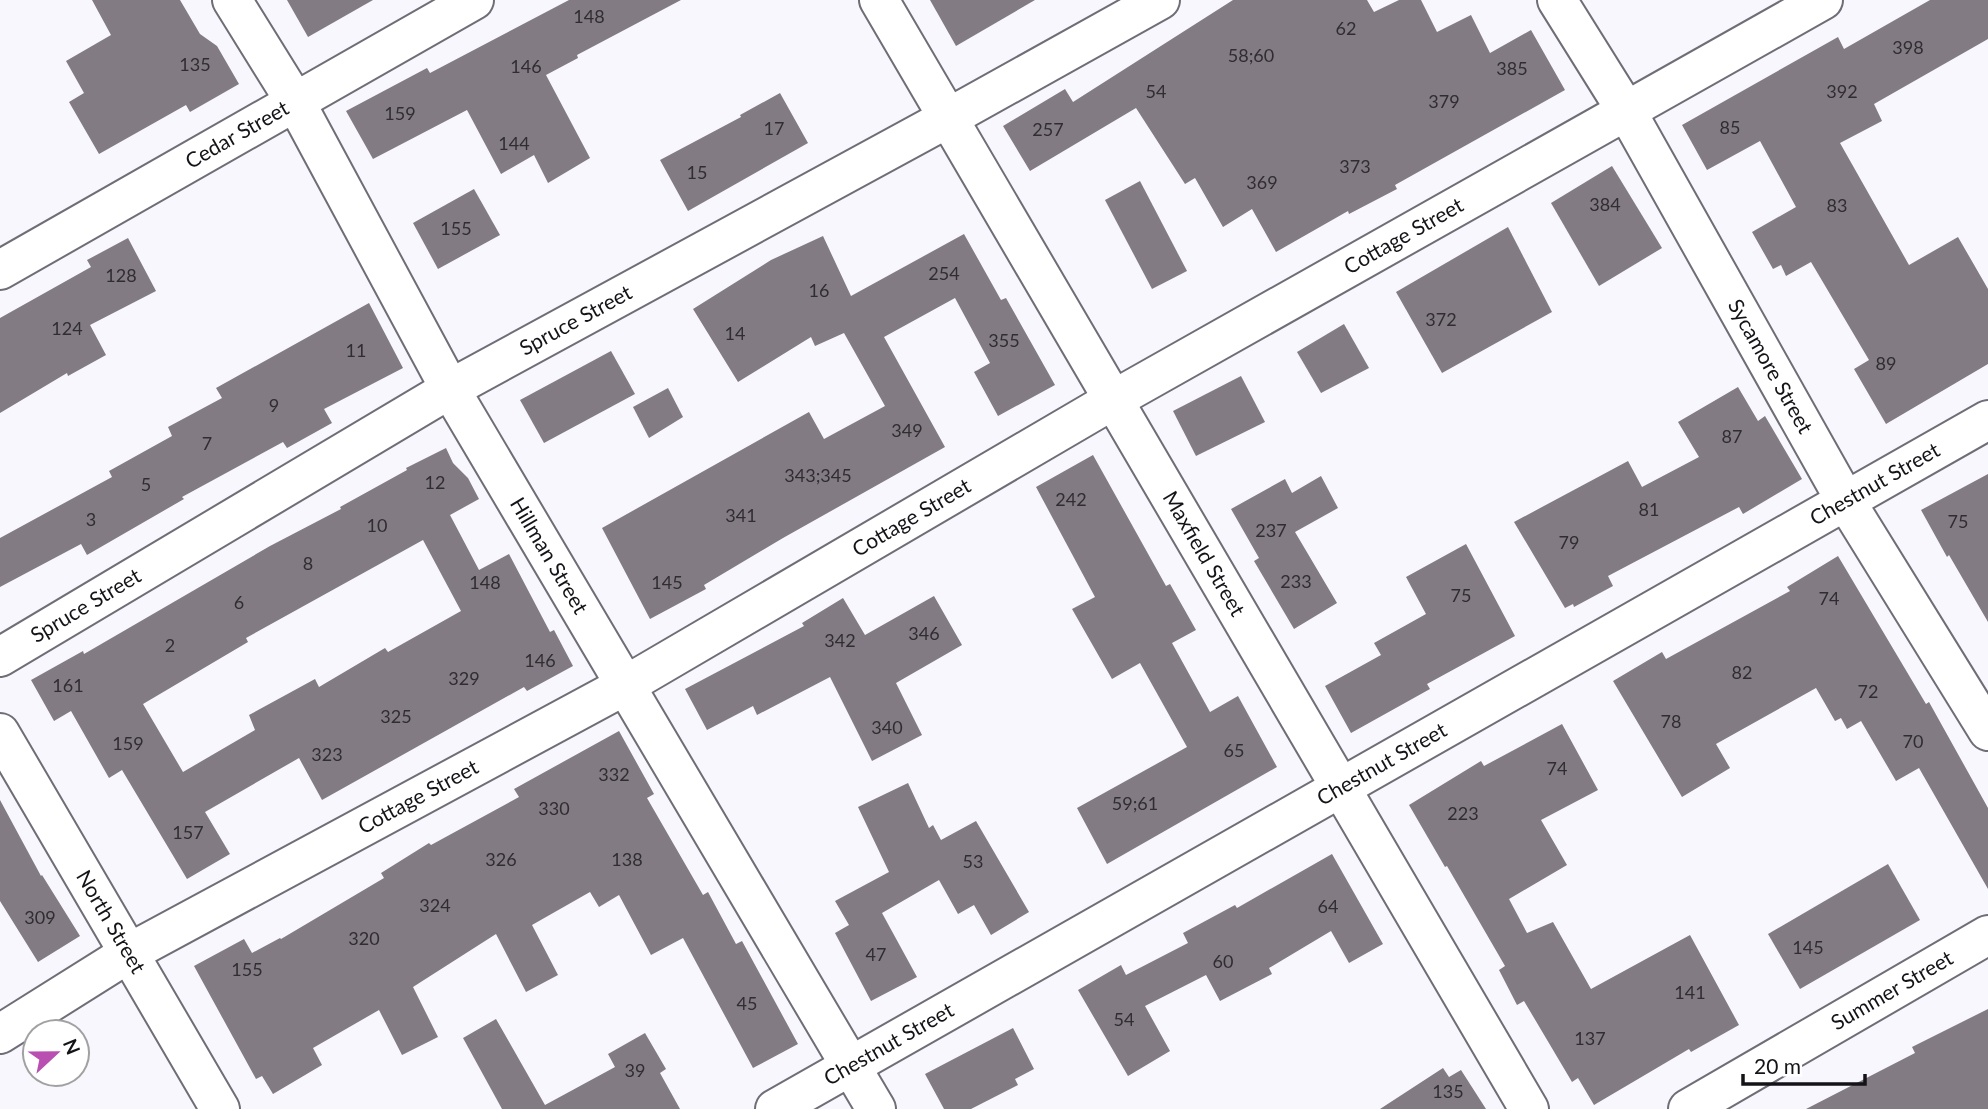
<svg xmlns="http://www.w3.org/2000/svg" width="1988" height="1109" viewBox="0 0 1988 1109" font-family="Lato,sans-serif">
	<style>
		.building { fill: #827b83; fill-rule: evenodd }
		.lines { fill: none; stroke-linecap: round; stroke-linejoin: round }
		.street-casing { stroke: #6f6e77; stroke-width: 42 }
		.secondary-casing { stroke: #6f6e77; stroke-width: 42 }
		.street { stroke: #fff; stroke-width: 38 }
		.secondary { stroke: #fff; stroke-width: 38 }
		.labels { text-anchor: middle; stroke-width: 5; stroke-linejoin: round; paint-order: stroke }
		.number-label { font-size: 18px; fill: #302d32 }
		.street-label { font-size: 21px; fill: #141317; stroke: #fff }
	</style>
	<rect width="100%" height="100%" fill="#f8f7fe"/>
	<g class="building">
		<path d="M92,0H180L200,34L217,46L239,84L190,112L186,105L99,154L69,102L84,93L66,61L111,35Z"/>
		<path d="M287,0H373L308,37Z"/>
		<path d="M569,0H681L577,55L578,58L546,75L590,158L548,183L534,155L501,174L467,110L373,159L346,111L427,68L430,73Z"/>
		<path d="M930,0H1035L956,46Z"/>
		<path d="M1233,0H1367L1374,12L1399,0H1421L1437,32L1471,15L1490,53L1531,30L1565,90L1395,185L1397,189L1349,214L1348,211L1276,252L1252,209L1223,227L1195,178L1185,184L1136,108L1030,171L1003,126L1065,89L1073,102Z"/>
		<path d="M1930,0H1988V39L1874,104L1882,121L1840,143L1909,265L1958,237L1988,289V364L1886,424L1854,369L1869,360L1811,262L1786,276L1781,265L1773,269L1752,232L1796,207L1760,141L1707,170L1682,125L1838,37L1844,49Z"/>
		<path d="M780,93L808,143L688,211L660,160L741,117L740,115Z"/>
		<path d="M1612,166L1662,248L1599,286L1551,203Z"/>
		<path d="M1140,181L1187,271L1152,289L1105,200Z"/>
		<path d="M474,189L500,235L438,269L413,223Z"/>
		<path d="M1508,227L1552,312L1442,373L1396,292Z"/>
		<path d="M964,234L1001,300L1006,298L1055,385L998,416L974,372L990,363L955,298L884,337L945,447L783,538L704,585L706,589L650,619L602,528L809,412L824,439L885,406L844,333L815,346L811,337L738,382L693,309L771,260L823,236L851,296Z"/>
		<path d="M128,238L156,291L90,325L106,355L68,376L67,373L0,413V318L91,267L87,260Z"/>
		<path d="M369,303L403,368L324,409L332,423L287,448L283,442L182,497L184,499L87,555L81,544L0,587V538L112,477L109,471L172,436L168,427L222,398L216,388Z"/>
		<path d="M1344,324L1369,368L1321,393L1297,352Z"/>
		<path d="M611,351L635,394L544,443L520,400Z"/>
		<path d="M1241,376L1265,422L1196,456L1173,411Z"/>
		<path d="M1738,387L1758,421L1765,416L1802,479L1743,514L1739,507L1608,576L1613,586L1574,607L1573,604L1565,608L1514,522L1628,461L1642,487L1699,457L1678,422Z"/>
		<path d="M668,388L683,417L649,438L633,407Z"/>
		<path d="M446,448L453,463L468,478L479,499L450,515L479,570L509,554L550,632L554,630L573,666L527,691L524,687L322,800L299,758L205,812L230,854L187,879L122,770L109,778L71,711L54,721L31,680L83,651L84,654L270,546L341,509L340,507L407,470L406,468ZM423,540L461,611L388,652L385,648L319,687L315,679L249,715L255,730L183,772L143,704L248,642L246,638Z"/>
		<path d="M1093,455L1166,586L1170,584L1196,630L1172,643L1210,712L1238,696L1277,767L1107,864L1077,808L1187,747L1140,663L1112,679L1072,609L1095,597L1036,487Z"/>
		<path d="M1988,474V622L1949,555L1947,557L1921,510Z"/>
		<path d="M1321,476L1338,508L1295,532L1337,603L1294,629L1254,561L1259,558L1231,509L1285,479L1292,493Z"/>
		<path d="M1466,544L1515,636L1427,684L1430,689L1351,733L1325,686L1381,655L1374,643L1426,614L1406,577Z"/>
		<path d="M1838,556L1926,704L1929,702L1988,808V889L1919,768L1896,781L1861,721L1847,729L1841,718L1835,721L1816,688L1716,744L1730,768L1682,797L1613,681L1662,652L1666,659L1790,591L1787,587Z"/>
		<path d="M934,596L962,645L896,683L922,735L872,761L830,677L757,715L753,706L707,730L685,689L804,626L802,623L843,598L865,635Z"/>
		<path d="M1562,724L1598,790L1541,820L1567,865L1509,899L1527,933L1553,922L1591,989L1690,935L1739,1025L1691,1052L1689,1049L1594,1105L1578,1078L1572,1082L1524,1001L1517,1005L1499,970L1505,966L1447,866L1445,867L1409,805L1481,761L1484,766Z"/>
		<path d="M619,731L654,794L647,798L703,895L708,892L736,944L742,941L798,1044L753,1068L683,938L651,955L619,895L599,907L590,892L532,925L558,975L526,992L496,934L413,987L438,1037L402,1055L379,1010L313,1048L322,1065L273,1094L262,1076L256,1079L194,966L244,939L252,953L280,938L281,939L384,878L381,873L429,843L431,845L519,797L514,789Z"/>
		<path d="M908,783L929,828L933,825L941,840L976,821L1029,912L991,935L974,905L958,914L939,880L882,913L917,977L871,1001L835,933L849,925L835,901L889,872L858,807Z"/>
		<path d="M0,800L41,876L42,875L80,936L38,962L0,901Z"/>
		<path d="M1332,854L1383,944L1349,963L1331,931L1269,968L1272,974L1220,1001L1206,975L1145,1006L1170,1051L1128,1076L1078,990L1121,965L1126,975L1188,943L1183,933L1235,905L1237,908Z"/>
		<path d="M1888,864L1920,920L1800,989L1768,934Z"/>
		<path d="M1988,1009V1109H1806L1915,1053L1912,1047Z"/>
		<path d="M496,1019L545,1105L615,1067L608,1054L645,1033L666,1069L660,1073L680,1109H502L463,1038Z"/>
		<path d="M1013,1028L1034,1069L1015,1079L1018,1085L971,1109H944L925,1074Z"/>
		<path d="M1443,1068L1449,1077L1461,1070L1486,1109H1380Z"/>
	</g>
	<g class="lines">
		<g class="street-casing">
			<g id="street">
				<path id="s1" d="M232,0L296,103L450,389L876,1109"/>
				<path id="s2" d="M879,0L1529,1109"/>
				<path id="s3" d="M1557,0L1627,112L1845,500L1988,731"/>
				<path id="s4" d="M0,270L474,0"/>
				<path id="s5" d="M0,657L450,389L948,118L1160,0"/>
				<path id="s6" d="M775,1109L1988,420"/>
			</g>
		</g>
		<g class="secondary-casing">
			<g id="secondary">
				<path id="s7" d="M0,733L220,1109"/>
				<path id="s8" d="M0,1034L129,953L626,685L1113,400L1823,0"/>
				<path id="s9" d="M1688,1109L1988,935"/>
			</g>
		</g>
		<use href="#street" class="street"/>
		<use href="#secondary" class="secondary"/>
	</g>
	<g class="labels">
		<g class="number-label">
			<text x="589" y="23">148</text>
			<text x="1346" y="35">62</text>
			<text x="1908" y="54">398</text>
			<text x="1251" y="62">58;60</text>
			<text x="195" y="71">135</text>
			<text x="526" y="73">146</text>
			<text x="1512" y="75">385</text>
			<text x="1156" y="98">54</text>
			<text x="1842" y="98">392</text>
			<text x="1444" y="108">379</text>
			<text x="400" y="120">159</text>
			<text x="1730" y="134">85</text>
			<text x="774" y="135">17</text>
			<text x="1048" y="136">257</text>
			<text x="514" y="150">144</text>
			<text x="1355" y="173">373</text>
			<text x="697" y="179">15</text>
			<text x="1262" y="189">369</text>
			<text x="1605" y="211">384</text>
			<text x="1837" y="212">83</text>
			<text x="456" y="235">155</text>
			<text x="944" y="280">254</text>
			<text x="121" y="282">128</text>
			<text x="819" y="297">16</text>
			<text x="1441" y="326">372</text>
			<text x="67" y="335">124</text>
			<text x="735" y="340">14</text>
			<text x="1004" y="347">355</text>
			<text x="356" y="357">11</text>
			<text x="1886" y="370">89</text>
			<text x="274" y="412">9</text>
			<text x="907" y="437">349</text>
			<text x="1732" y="443">87</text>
			<text x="207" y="450">7</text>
			<text x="818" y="482">343;345</text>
			<text x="435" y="489">12</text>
			<text x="146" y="491">5</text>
			<text x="1071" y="506">242</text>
			<text x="1649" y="516">81</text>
			<text x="741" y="522">341</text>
			<text x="91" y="526">3</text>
			<text x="1958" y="528">75</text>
			<text x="377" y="532">10</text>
			<text x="1271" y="537">237</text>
			<text x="1569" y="549">79</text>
			<text x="308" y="570">8</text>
			<text x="1296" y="588">233</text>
			<text x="485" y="589">148</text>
			<text x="667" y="589">145</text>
			<text x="1461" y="602">75</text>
			<text x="1829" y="605">74</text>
			<text x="239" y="609">6</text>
			<text x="924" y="640">346</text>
			<text x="840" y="647">342</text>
			<text x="170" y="652">2</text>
			<text x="540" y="667">146</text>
			<text x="1742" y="679">82</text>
			<text x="464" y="685">329</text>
			<text x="68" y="692">161</text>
			<text x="1868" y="698">72</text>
			<text x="396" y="723">325</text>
			<text x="1671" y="728">78</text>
			<text x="887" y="734">340</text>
			<text x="1913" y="748">70</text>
			<text x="128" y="750">159</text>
			<text x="1234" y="757">65</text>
			<text x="327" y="761">323</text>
			<text x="1557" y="775">74</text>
			<text x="614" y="781">332</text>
			<text x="1135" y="810">59;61</text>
			<text x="554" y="815">330</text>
			<text x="1463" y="820">223</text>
			<text x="188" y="839">157</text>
			<text x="501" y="866">326</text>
			<text x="627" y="866">138</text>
			<text x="973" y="868">53</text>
			<text x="435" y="912">324</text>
			<text x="1328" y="913">64</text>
			<text x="40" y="924">309</text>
			<text x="364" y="945">320</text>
			<text x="1808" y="954">145</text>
			<text x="876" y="961">47</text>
			<text x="1223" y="968">60</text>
			<text x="247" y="976">155</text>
			<text x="1690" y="999">141</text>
			<text x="747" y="1010">45</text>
			<text x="1124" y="1026">54</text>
			<text x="1590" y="1045">137</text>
			<text x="635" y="1077">39</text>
			<text x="1448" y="1098">135</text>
		</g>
		<g class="street-label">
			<text dy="7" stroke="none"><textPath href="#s4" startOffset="273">Cedar Street</textPath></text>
			<text dy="7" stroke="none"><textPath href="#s8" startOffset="1615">Cottage Street</textPath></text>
			<text dy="7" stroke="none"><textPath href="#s5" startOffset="667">Spruce Street</textPath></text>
			<text dy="7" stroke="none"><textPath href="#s3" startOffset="424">Sycamore Street</textPath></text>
			<text dy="7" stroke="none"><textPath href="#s6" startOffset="1265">Chestnut Street</textPath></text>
			<text dy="7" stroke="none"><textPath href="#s8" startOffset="1048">Cottage Street</textPath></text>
			<text dy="7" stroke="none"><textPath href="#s2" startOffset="642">Maxfield Street</textPath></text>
			<text dy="7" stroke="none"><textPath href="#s1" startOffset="640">Hillman Street</textPath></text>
			<text dy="7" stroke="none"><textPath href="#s5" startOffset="100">Spruce Street</textPath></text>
			<text dy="7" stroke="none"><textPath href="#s6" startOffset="698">Chestnut Street</textPath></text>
			<text dy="7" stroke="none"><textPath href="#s8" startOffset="481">Cottage Street</textPath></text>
			<text dy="7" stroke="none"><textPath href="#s7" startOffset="219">North Street</textPath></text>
			<text dy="7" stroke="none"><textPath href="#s9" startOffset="236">Summer Street</textPath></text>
			<text dy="7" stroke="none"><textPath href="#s6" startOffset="131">Chestnut Street</textPath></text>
		</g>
	</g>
	<g transform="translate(56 1053) rotate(68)"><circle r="33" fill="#ffffff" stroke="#a1a1a2" stroke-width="2"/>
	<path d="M0-5L12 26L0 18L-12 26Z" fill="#b84fb1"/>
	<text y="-10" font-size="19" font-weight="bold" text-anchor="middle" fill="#141317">N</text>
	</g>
	<path d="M1743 1074v10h122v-10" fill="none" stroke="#141317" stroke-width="3.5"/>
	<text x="1754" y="1074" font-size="21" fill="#141317" stroke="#ffffff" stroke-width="5" paint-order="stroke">20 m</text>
</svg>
